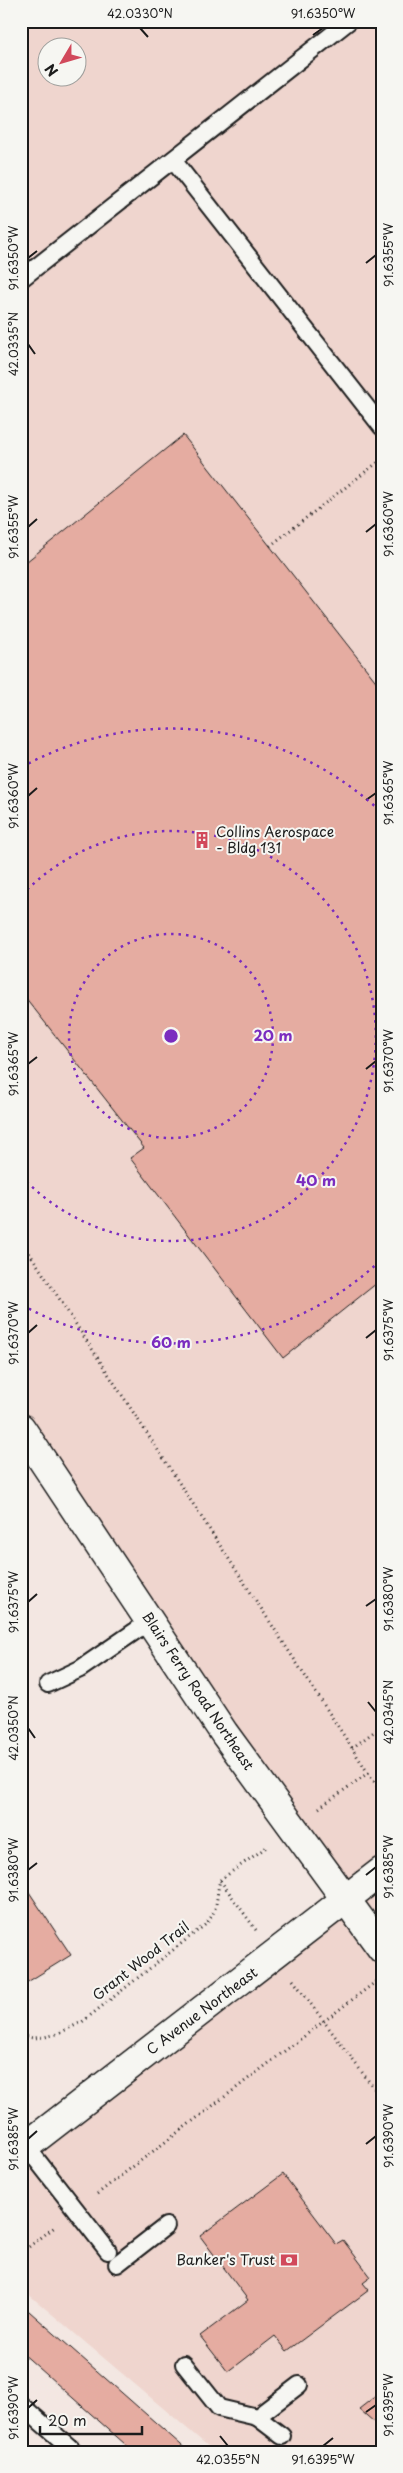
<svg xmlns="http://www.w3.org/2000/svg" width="403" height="2473" viewBox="0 0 403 2473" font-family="'Playpen Sans',sans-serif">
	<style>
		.built { fill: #efd5ce; fill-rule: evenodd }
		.building { fill: #e5aca1; stroke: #1c1c1c }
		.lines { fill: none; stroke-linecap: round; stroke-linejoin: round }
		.lane-casing { stroke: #1c1c1c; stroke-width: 20 }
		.secondary-casing { stroke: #1c1c1c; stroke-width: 31 }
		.path { stroke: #1c1c1c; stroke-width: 3; stroke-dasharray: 1 4; stroke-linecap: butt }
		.lane { stroke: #f6f6f2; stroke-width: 16 }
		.secondary { stroke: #f6f6f2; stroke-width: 28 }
		.ticks { fill: none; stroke: #1c1c1c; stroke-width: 2 }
		.ring { fill: none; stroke: #7b2cbf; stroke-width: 2.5; stroke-dasharray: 2.5 5 }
		.labels { text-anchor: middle; stroke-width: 4; stroke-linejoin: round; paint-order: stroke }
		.poi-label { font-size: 14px; fill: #1c1c1c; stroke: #f6f6f2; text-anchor: start }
		.street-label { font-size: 14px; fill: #1c1c1c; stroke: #f6f6f2 }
		.centre { fill: #7b2cbf; stroke: #f6f6f2; stroke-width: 2.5 }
		.ring-label { font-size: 15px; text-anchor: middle; font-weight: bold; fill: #7b2cbf; stroke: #f6f6f2; stroke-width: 4; stroke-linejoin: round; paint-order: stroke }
		.neatline { fill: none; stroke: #1c1c1c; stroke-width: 2 }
		.ticks-label { font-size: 12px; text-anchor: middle; fill: #1c1c1c }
	</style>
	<rect width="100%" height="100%" fill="#f3e7e2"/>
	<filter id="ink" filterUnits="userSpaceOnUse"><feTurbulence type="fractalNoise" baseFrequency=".02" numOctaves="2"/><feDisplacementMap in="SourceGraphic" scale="10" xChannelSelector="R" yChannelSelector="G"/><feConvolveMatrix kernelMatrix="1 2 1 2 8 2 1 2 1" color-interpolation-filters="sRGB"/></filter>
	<g filter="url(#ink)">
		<path class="built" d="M21,21H382V2452H215L21,2288V2150L346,1899L21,1428ZM48,48H78V78H48Z"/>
		<g class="building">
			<path d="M183,435L382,689V1279L283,1358L130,1158L144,1148L21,992V566Z"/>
			<path d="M21,1880L71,1955L21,1986Z"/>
			<path d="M283,2174L336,2244L343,2240L371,2277L363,2283L369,2290L287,2351L275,2336L228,2372L200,2336L248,2300L200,2236Z"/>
			<path d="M21,2304L189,2452H134L21,2352Z"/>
			<path d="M382,2391V2429L359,2409Z"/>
		</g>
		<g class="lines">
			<g class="lane-casing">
				<g id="lane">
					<path d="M173,160L382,427"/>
					<path d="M21,279L349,21"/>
					<path d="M48,1684L80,1669L150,1621"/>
					<path d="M26,2146L108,2251"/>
					<path d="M117,2264L166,2226"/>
					<path d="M184,2364L219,2408L257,2417L299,2385"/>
					<path d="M21,2405L75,2452"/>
					<path d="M257,2417L282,2436"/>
				</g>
			</g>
			<g class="secondary-casing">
				<g id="secondary">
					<path d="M21,1428L224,1733L382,1949"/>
					<path d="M21,2150L382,1871"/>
				</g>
			</g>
			<g class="path">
				<path d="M21,491L25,488"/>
				<path d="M270,546L382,459"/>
				<path d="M21,1240L352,1748"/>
				<path d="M368,1773L382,1793"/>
				<path d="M319,1808L368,1773L352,1748L382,1726"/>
				<path d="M220,1880L268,1846"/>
				<path d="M293,1980L382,2099"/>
				<path d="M21,2036L33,2038L45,2037L57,2034L82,2022L206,1924C220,1907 215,1899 220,1880L256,1930"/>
				<path d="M97,2194L378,1980"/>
				<path d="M21,2253L56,2226"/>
			</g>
			<use href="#lane" class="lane"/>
			<use href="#secondary" class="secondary"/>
		</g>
	</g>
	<path class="ticks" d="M140,28L148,37M313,35L323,28M28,258L37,251M366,263L376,255M28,344L35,354M28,527L37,519M366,532L376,524M28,796L37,788M366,800L376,793M28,1064L37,1057M366,1069L376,1061M28,1333L37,1325M366,1338L376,1330M28,1602L37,1594M366,1606L376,1599M368,1702L376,1712M28,1728L35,1738M28,1870L37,1863M366,1875L376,1867M28,2139L37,2131M366,2144L376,2136M28,2408L37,2400M366,2412L376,2405M220,2436L228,2446M323,2446L333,2438"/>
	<g class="ring">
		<circle cx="171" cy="1036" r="102"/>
		<path d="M22 895A205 205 0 1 1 22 1177"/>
		<path d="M380 1261A307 307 0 0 1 22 1305M22 767A307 307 0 0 1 380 811"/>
	</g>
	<defs>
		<g id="building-bare" transform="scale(1.35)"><path d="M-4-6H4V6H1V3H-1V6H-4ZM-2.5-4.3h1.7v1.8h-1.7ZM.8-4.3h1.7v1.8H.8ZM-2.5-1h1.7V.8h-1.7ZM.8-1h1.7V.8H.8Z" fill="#d1495b" stroke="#f6f6f2" stroke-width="2.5" paint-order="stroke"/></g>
		<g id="bank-bare" transform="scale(1.35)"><path d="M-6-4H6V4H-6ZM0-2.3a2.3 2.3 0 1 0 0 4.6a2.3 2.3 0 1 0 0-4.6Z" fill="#d1495b" stroke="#f6f6f2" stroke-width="2.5" paint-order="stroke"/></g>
	</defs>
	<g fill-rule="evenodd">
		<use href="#building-bare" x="202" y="840"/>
		<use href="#bank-bare" x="289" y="2260"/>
	</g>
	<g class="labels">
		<g class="poi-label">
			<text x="216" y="837">Collins Aerospace<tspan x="216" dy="16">- Bldg 131</tspan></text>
			<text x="275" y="2265" text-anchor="end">Banker's Trust</text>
		</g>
		<g class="street-label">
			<text transform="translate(198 1691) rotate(56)" y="5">Blairs Ferry Road Northeast</text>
			<text transform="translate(141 1961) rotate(-38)" y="5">Grant Wood Trail</text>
			<text transform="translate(202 2011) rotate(-37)" y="5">C Avenue Northeast</text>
		</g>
	</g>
	<circle cx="171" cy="1036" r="8" class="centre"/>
	<g class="ring-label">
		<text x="273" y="1041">20 m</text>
		<text x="316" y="1186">40 m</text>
		<text x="171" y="1348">60 m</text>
	</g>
	<rect width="403" height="2473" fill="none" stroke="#f6f6f2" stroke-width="55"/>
	<g transform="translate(62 62) rotate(232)"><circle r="24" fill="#f6f6f2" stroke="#9f9f9c"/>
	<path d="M0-4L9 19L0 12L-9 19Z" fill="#d1495b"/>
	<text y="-8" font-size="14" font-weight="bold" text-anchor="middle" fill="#1c1c1c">N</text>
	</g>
	<path d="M40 2426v8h102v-8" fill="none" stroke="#1c1c1c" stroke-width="2.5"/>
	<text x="48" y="2426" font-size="15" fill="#1c1c1c" stroke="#f6f6f2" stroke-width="4" paint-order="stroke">20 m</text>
	<rect x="28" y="28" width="348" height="2418" class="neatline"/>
	<g class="ticks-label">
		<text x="140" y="18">42.0330°N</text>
		<text x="323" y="18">91.6350°W</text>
		<text transform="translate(389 255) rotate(-90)" y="4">91.6355°W</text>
		<text transform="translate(14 258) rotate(-90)" y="4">91.6350°W</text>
		<text transform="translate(14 344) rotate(-90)" y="4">42.0335°N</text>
		<text transform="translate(389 524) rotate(-90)" y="4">91.6360°W</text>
		<text transform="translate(14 527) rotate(-90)" y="4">91.6355°W</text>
		<text transform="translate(389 793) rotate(-90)" y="4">91.6365°W</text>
		<text transform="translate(14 796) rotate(-90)" y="4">91.6360°W</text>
		<text transform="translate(389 1061) rotate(-90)" y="4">91.6370°W</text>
		<text transform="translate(14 1064) rotate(-90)" y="4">91.6365°W</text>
		<text transform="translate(389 1330) rotate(-90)" y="4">91.6375°W</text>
		<text transform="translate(14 1333) rotate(-90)" y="4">91.6370°W</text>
		<text transform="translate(389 1599) rotate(-90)" y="4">91.6380°W</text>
		<text transform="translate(14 1602) rotate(-90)" y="4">91.6375°W</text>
		<text transform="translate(389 1712) rotate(-90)" y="4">42.0345°N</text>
		<text transform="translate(14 1728) rotate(-90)" y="4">42.0350°N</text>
		<text transform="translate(389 1867) rotate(-90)" y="4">91.6385°W</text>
		<text transform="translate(14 1870) rotate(-90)" y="4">91.6380°W</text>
		<text transform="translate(389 2136) rotate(-90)" y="4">91.6390°W</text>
		<text transform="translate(14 2139) rotate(-90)" y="4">91.6385°W</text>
		<text transform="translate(389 2405) rotate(-90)" y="4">91.6395°W</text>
		<text transform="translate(14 2408) rotate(-90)" y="4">91.6390°W</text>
		<text x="228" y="2464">42.0355°N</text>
		<text x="323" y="2464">91.6395°W</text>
	</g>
</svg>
